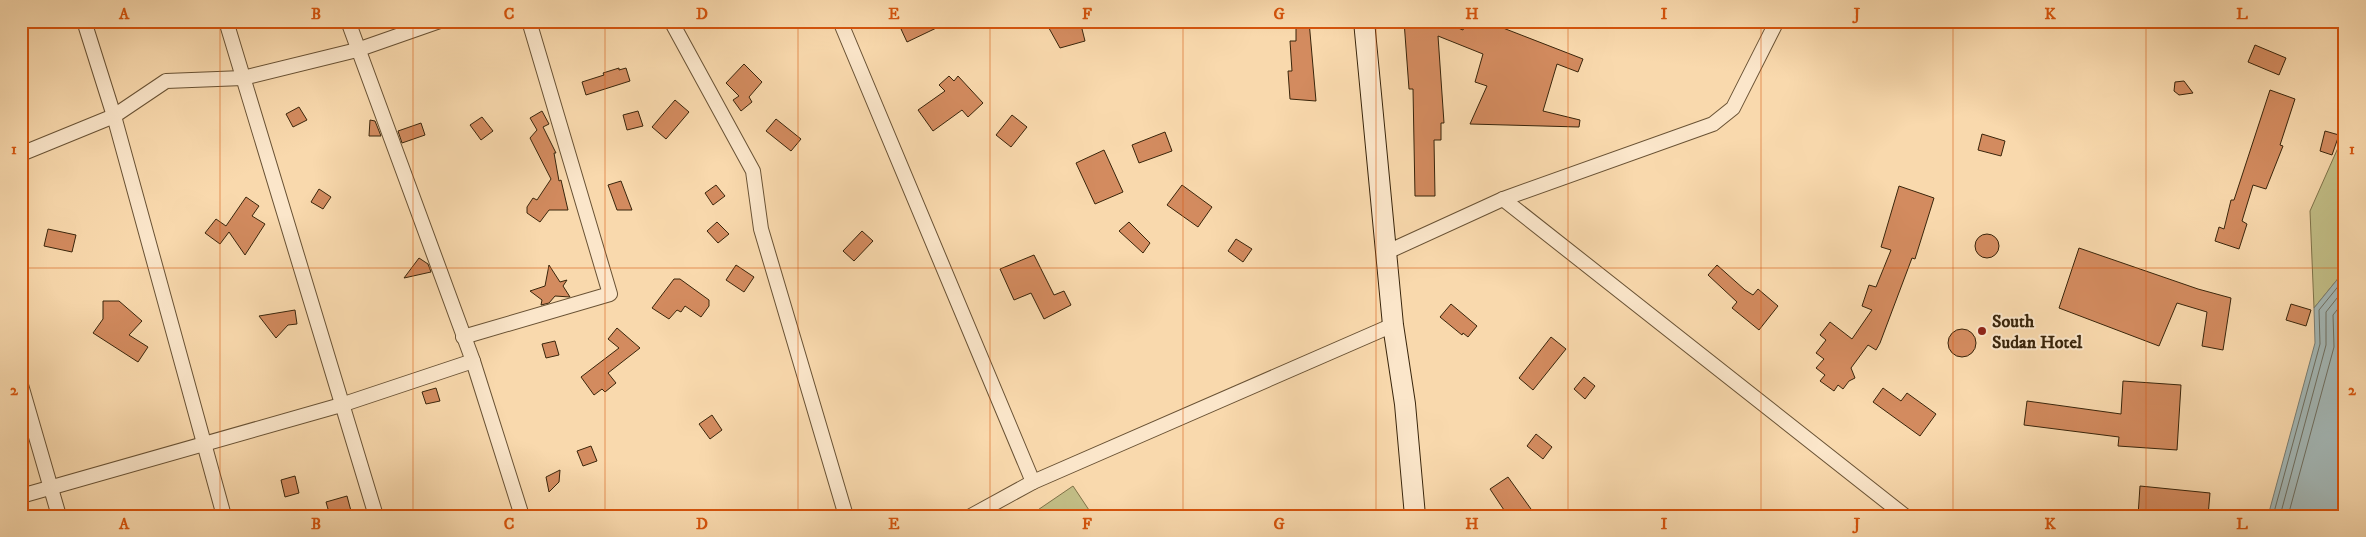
<svg xmlns="http://www.w3.org/2000/svg" width="2366" height="537" viewBox="0 0 2366 537" font-family="'IM FELL DW Pica',serif">
	<style>
		.green { fill: #c2be86; stroke: #7e7248 }
		.water { fill: #a3b7b6; stroke: #797d72 }
		.lines { fill: none; stroke-linecap: round; stroke-linejoin: round }
		.shore { stroke: #6e6e60; stroke-width: 1 }
		.building { fill: #d38b5f; stroke: #39250b }
		.street-casing { stroke: #695234; stroke-width: 16 }
		.secondary-casing { stroke: #39250b; stroke-width: 22 }
		.street { stroke: #fbe6ca; stroke-width: 14 }
		.secondary { stroke: #fbe6ca; stroke-width: 20 }
		.grid { fill: none; stroke: #d6540c; stroke-width: 1; stroke-opacity: 0.55 }
		.poi-dot { fill: #8f2418; stroke: #fbe6ca; stroke-width: 2 }
		.labels { text-anchor: middle; stroke-width: 4; stroke-linejoin: round; paint-order: stroke }
		.poi-label { font-size: 18px; font-weight: bold; fill: #39250b; stroke: #fbe6ca; text-anchor: start }
		.neatline { fill: none; stroke: #d6540c; stroke-width: 2 }
		.grid-label { font-size: 16px; text-anchor: middle; font-weight: bold; fill: #d6540c }
	</style>
	<rect width="100%" height="100%" fill="#f9d9ad"/>
	<filter id="stains"><feTurbulence type="fractalNoise" baseFrequency=".004" numOctaves="4"/><feColorMatrix values="0 0 0 0 .2 0 0 0 0 .09 0 0 0 0 .02 0 0 0 .5 -.17"/></filter>
	<radialGradient id="worn" r=".72"><stop offset=".6" stop-color="#630" stop-opacity="0"/><stop offset="1" stop-color="#630" stop-opacity=".3"/></radialGradient>
	<g class="green">
		<path d="M2345,132V270L2314,308L2310,211Z"/>
		<path d="M1073,486L1093,516H1029Z"/>
	</g>
	<path class="water" d="M2345,270V516H2268L2315,343L2314,308Z"/>
	<g class="lines">
		<g class="shore">
			<path d="M2273,516L2320,344L2319,310L2345,278"/>
			<path d="M2280,516L2326,345V312L2345,288"/>
			<path d="M2288,516L2334,347L2333,315L2345,300"/>
		</g>
	</g>
	<g class="building">
		<path d="M917,21H951L907,42L901,29Z"/>
		<path d="M1045,21H1080L1085,41L1060,48Z"/>
		<path d="M1296,21H1309L1316,101L1290,99L1288,71H1292L1290,41H1296Z"/>
		<path d="M1404,21H1441L1463,30L1466,21H1485L1583,59L1578,72L1557,64L1543,111L1580,120L1579,127L1470,124L1487,86L1475,82L1483,54L1438,36L1444,123H1441V140H1434L1435,196H1415L1413,89H1409Z"/>
		<path d="M2255,45L2286,58L2279,75L2248,62Z"/>
		<path d="M744,64L762,82L749,97L752,102L741,111L733,100L739,96L726,83Z"/>
		<path d="M619,68V70L626,68L630,81L586,95L582,82L604,75L603,73Z"/>
		<path d="M949,76L954,81L958,76L983,103L968,117L962,110L933,131L918,110L945,91L939,85Z"/>
		<path d="M2184,81L2193,93L2179,95L2174,91L2175,82Z"/>
		<path d="M2270,90L2295,99L2280,145L2283,146L2266,189L2253,185L2242,221L2247,224L2239,249L2215,241L2219,227L2224,229L2231,200H2234Z"/>
		<path d="M675,100L689,112L666,139L652,127Z"/>
		<path d="M299,107L307,120L293,127L286,114Z"/>
		<path d="M542,111L549,124L543,127L556,153H554L559,181L561,180L568,210H549L540,222L527,213V207L533,198L537,200L551,179L530,138L537,130L530,118Z"/>
		<path d="M638,111L643,126L627,130L623,115Z"/>
		<path d="M1012,115L1027,127L1011,147L996,135Z"/>
		<path d="M482,117L493,131L481,140L470,125Z"/>
		<path d="M776,119L801,139L791,151L766,131Z"/>
		<path d="M370,120L375,121L381,136H369Z"/>
		<path d="M421,123L425,135L402,143L398,131Z"/>
		<path d="M2325,131L2339,135L2332,155L2320,151Z"/>
		<path d="M1165,132L1172,151L1139,163L1132,145Z"/>
		<path d="M1982,134L2005,141L2001,156L1978,150Z"/>
		<path d="M1104,150L1123,192L1095,204L1076,163Z"/>
		<path d="M621,181L632,210H617L608,185Z"/>
		<path d="M716,185L725,196L713,205L705,193Z"/>
		<path d="M1182,185L1212,207L1198,227L1167,205Z"/>
		<path d="M1899,186L1934,198L1915,259L1912,258L1880,343L1876,350L1868,345L1851,368L1855,378L1849,381L1843,389L1838,385L1834,391L1820,381L1825,375L1816,368L1824,359L1816,353L1826,340L1820,335L1830,322L1852,339L1872,310L1862,306L1869,285L1876,287L1891,250L1881,247Z"/>
		<path d="M319,189L331,197L323,209L311,202Z"/>
		<path d="M246,197L259,206L252,216L265,224L245,255L229,232L220,244L205,233L216,219L226,226Z"/>
		<path d="M717,222L729,234L718,243L707,231Z"/>
		<path d="M1129,222L1150,243L1143,253L1119,231Z"/>
		<path d="M48,229L76,235L72,252L44,246Z"/>
		<path d="M862,231L873,241L854,261L843,251Z"/>
		<circle cx="1987" cy="246" r="12"/>
		<path d="M1236,239L1252,249L1243,262L1228,251Z"/>
		<path d="M2079,248L2198,289L2231,298L2223,350L2202,346L2207,312L2177,303L2159,346L2059,308Z"/>
		<path d="M1034,255L1054,295L1064,291L1071,305L1044,319L1031,293L1014,300L1000,269Z"/>
		<path d="M419,258L428,264L431,272L404,278Z"/>
		<path d="M549,265L560,282L567,280L563,286L570,297L555,296L549,303L541,305L542,300L530,291L545,286Z"/>
		<path d="M736,265L754,277L744,292L726,280Z"/>
		<path d="M1717,265L1745,290L1753,295L1758,289L1778,306L1759,330L1732,308L1737,302L1708,275Z"/>
		<path d="M674,279H680L709,300V306L701,317L685,306L681,312L677,310L669,319L652,308Z"/>
		<path d="M103,301H119L142,321L129,335L148,347L138,362L93,333L103,319Z"/>
		<path d="M1451,304L1477,326L1468,337L1463,333L1462,335L1440,317Z"/>
		<path d="M2291,304L2311,310L2306,326L2286,320Z"/>
		<path d="M295,310L297,324L288,325L276,338L259,316Z"/>
		<path d="M617,328L640,348L608,373L616,383L605,392L602,389L594,395L581,377L619,348L608,339Z"/>
		<circle cx="1962" cy="343" r="14"/>
		<path d="M1551,337L1566,349L1533,390L1519,378Z"/>
		<path d="M555,341L559,355L546,358L542,344Z"/>
		<path d="M1584,377L1595,386L1585,399L1574,389Z"/>
		<path d="M2123,381L2181,385L2177,450L2118,446L2119,437L2024,425L2027,401L2121,414Z"/>
		<path d="M436,388L440,401L426,404L422,392Z"/>
		<path d="M1883,388L1901,401L1907,393L1936,414L1920,436L1873,402Z"/>
		<path d="M712,415L722,430L710,439L699,424Z"/>
		<path d="M1536,434L1552,447L1543,459L1527,446Z"/>
		<path d="M591,446L597,461L583,466L577,451Z"/>
		<path d="M560,470L559,482L549,492L546,477Z"/>
		<path d="M295,476L299,493L285,497L281,480Z"/>
		<path d="M1508,477L1536,516H1508L1490,489Z"/>
		<path d="M2140,486L2210,493L2208,516H2138Z"/>
		<path d="M347,496L351,511L330,516L326,502Z"/>
	</g>
	<g class="lines">
		<g class="street-casing">
			<g id="street">
				<path d="M84,21L114,116L224,516"/>
				<path d="M226,21L376,516"/>
				<path d="M348,21L473,361L522,516"/>
				<path d="M671,21L753,171L761,229L846,516"/>
				<path d="M840,21L1033,482L971,516"/>
				<path d="M21,154L114,116L166,81L243,78L357,50L440,21"/>
				<path d="M1503,199L1905,516"/>
				<path d="M1387,252L1503,199L1713,124L1733,108L1777,21"/>
				<path d="M463,337L610,294L529,21"/>
				<path d="M21,385L59,516"/>
				<path d="M1033,482L1393,325"/>
				<path d="M21,496L341,405L473,361"/>
			</g>
		</g>
		<g class="secondary-casing">
			<path id="secondary" d="M1364,21L1393,325L1405,404L1415,516"/>
		</g>
		<use href="#street" class="street"/>
		<use href="#secondary" class="secondary"/>
	</g>
	<path class="grid" d="M220,21V516M413,21V516M605,21V516M798,21V516M990,21V516M1183,21V516M1376,21V516M1568,21V516M1761,21V516M1953,21V516M2146,21V516M21,268H2345"/>
	<circle class="poi-dot" cx="1982" cy="331" r="5"/>
	<g class="labels">
		<g class="poi-label">
			<text x="1992" y="327">South<tspan x="1992" dy="21">Sudan Hotel</tspan></text>
		</g>
	</g>
	<rect width="2366" height="537" fill="none" stroke="#f9d9ad" stroke-width="55"/>
	<rect x="28" y="28" width="2310" height="482" class="neatline"/>
	<g class="grid-label">
		<text x="124" y="19">A</text>
		<text x="316" y="19">B</text>
		<text x="509" y="19">C</text>
		<text x="702" y="19">D</text>
		<text x="894" y="19">E</text>
		<text x="1087" y="19">F</text>
		<text x="1279" y="19">G</text>
		<text x="1472" y="19">H</text>
		<text x="1664" y="19">I</text>
		<text x="1857" y="19">J</text>
		<text x="2050" y="19">K</text>
		<text x="2242" y="19">L</text>
		<text x="14" y="154">1</text>
		<text x="2352" y="154">1</text>
		<text x="14" y="395">2</text>
		<text x="2352" y="395">2</text>
		<text x="124" y="529">A</text>
		<text x="316" y="529">B</text>
		<text x="509" y="529">C</text>
		<text x="702" y="529">D</text>
		<text x="894" y="529">E</text>
		<text x="1087" y="529">F</text>
		<text x="1279" y="529">G</text>
		<text x="1472" y="529">H</text>
		<text x="1664" y="529">I</text>
		<text x="1857" y="529">J</text>
		<text x="2050" y="529">K</text>
		<text x="2242" y="529">L</text>
	</g>
	<rect width="100%" height="100%" filter="url(#stains)"/>
	<rect width="100%" height="100%" fill="url(#worn)"/>
</svg>
